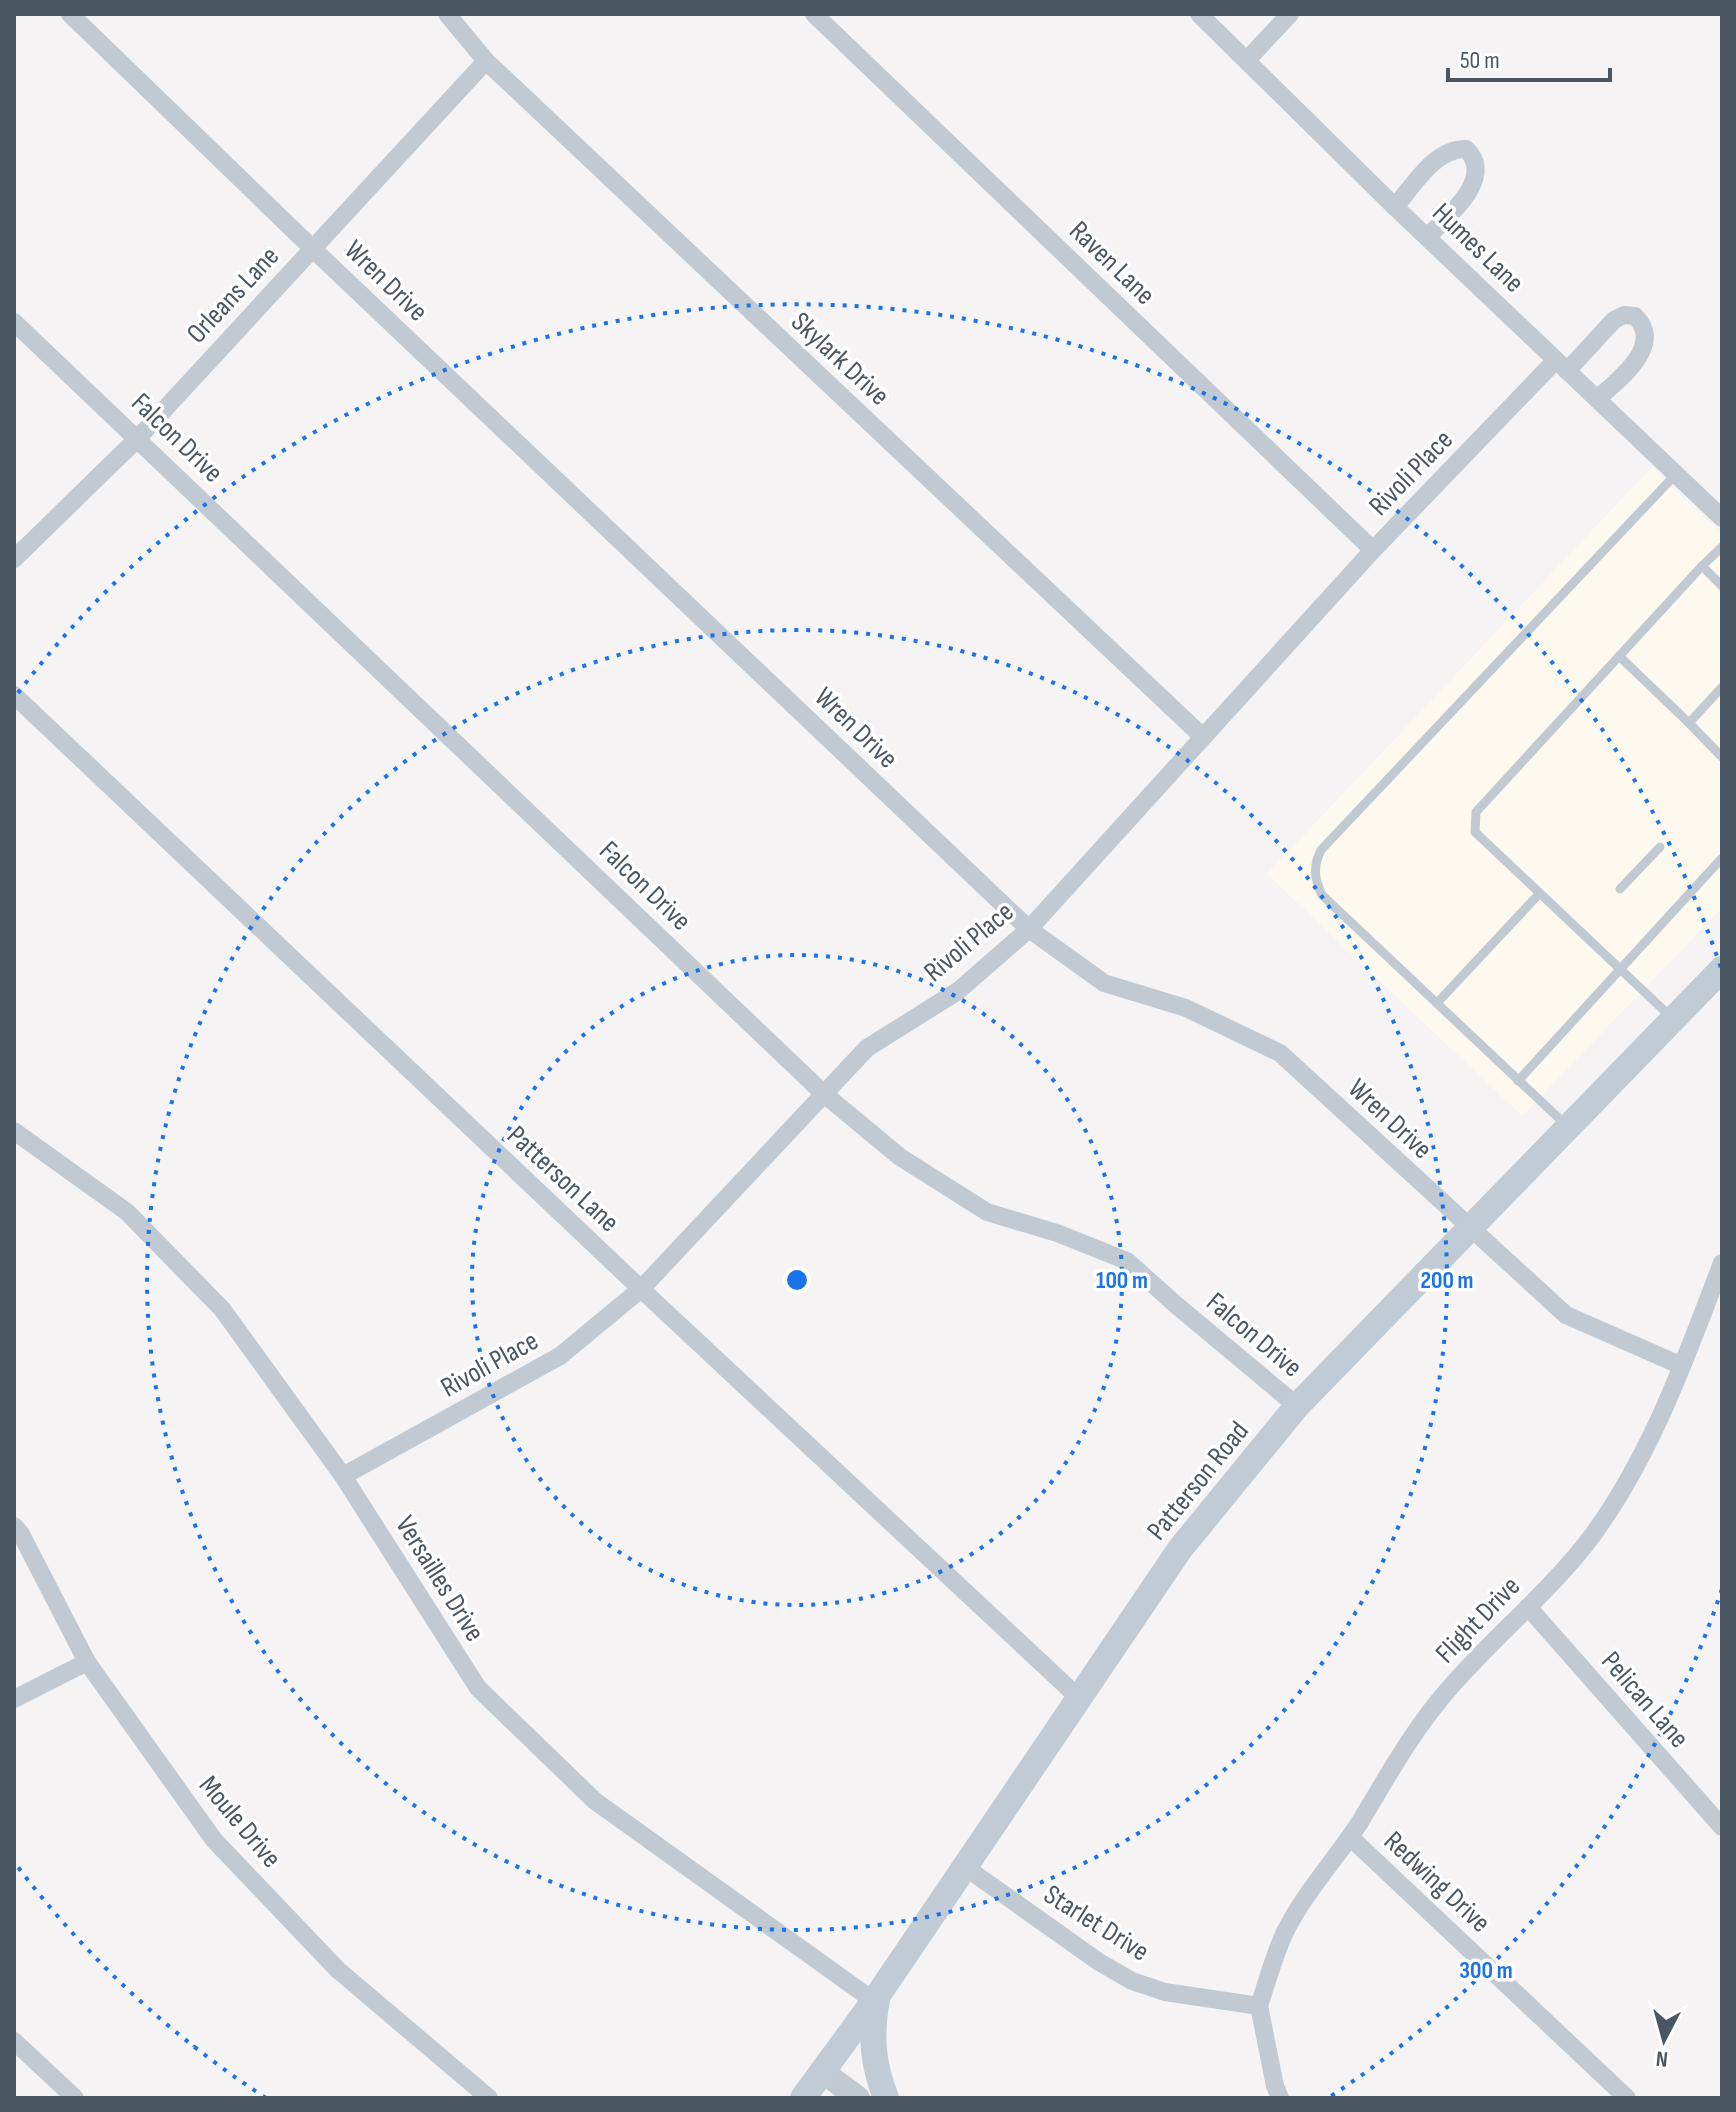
<svg xmlns="http://www.w3.org/2000/svg" width="1736" height="2112" viewBox="0 0 1736 2112" font-family="'Sofia Sans Condensed',sans-serif">
	<style>
		.commercial { fill: #fdf9ef }
		.lines { fill: none; stroke-linecap: round; stroke-linejoin: round }
		.service { stroke: #c1cad2; stroke-width: 9 }
		.minor { stroke: #c1cad2; stroke-width: 18 }
		.tertiary { stroke: #c1cad2; stroke-width: 24 }
		.secondary { stroke: #c1cbd6; stroke-width: 26 }
		.ring { fill: none; stroke: #1a73e8; stroke-width: 4; stroke-dasharray: 4 8 }
		.labels { text-anchor: middle; stroke-width: 7; stroke-linejoin: round; paint-order: stroke }
		.street-label { font-size: 28px; fill: #4a5661; stroke: #fff }
		.centre { fill: #1a73e8; stroke: #fff; stroke-width: 4 }
		.ring-label { font-size: 24px; text-anchor: middle; font-weight: bold; fill: #1a73e8; stroke: #fff; stroke-width: 7; stroke-linejoin: round; paint-order: stroke }
	</style>
	<rect width="100%" height="100%" fill="#f5f3f3"/>
	<path class="commercial" d="M1652,467L1722,535V908L1522,1116L1267,874Z"/>
	<g class="lines">
		<g class="service">
			<path d="M1702,566L1722,586"/>
			<path d="M1619,656L1689,723"/>
			<path d="M1722,687L1689,723L1722,757"/>
			<path d="M1620,889L1660,847"/>
			<path d="M1437,1003L1539,894"/>
			<path d="M1671,1017L1475,832L1476,812L1702,566L1722,547"/>
			<path d="M1518,1081L1722,858"/>
			<path d="M1566,1125L1322,895C1314,878 1313,866 1321,850L1676,474"/>
		</g>
		<g class="minor">
			<path d="M70,14L312,248L1029,929L1104,983L1186,1008L1280,1053L1566,1315L1682,1366"/>
			<path d="M447,14L486,61L1203,737"/>
			<path d="M814,14L1373,550"/>
			<path d="M1199,14L1395,207L1722,518"/>
			<path d="M1247,60L1290,14"/>
			<path d="M1395,207C1413,186 1435,148 1466,149C1496,178 1448,216 1427,237"/>
			<path d="M14,322L824,1094L900,1157L987,1212L1057,1233L1127,1261L1175,1304L1297,1406"/>
			<path d="M1567,371L1614,320L1624,315L1635,316C1665,346 1618,380 1597,399"/>
			<path d="M14,559L138,438L486,61"/>
			<path d="M14,695L641,1289L1079,1698"/>
			<path d="M14,1131L127,1212L222,1309L343,1476L478,1688L595,1801L874,2001"/>
			<path d="M343,1476L560,1356L641,1289L867,1048L958,991L1029,929L1373,550L1556,360"/>
			<path d="M14,1526L21,1534L87,1662L214,1840L338,1970L489,2098"/>
			<path d="M1528,1607L1722,1827"/>
			<path d="M14,1699L87,1662"/>
			<path d="M1350,1837L1627,2098"/>
			<path d="M965,1867L1099,1962L1132,1981L1165,1992L1259,2006L1275,2086L1280,2098"/>
			<path d="M1259,2006C1267,1982 1274,1955 1285,1932C1305,1892 1336,1859 1360,1822C1387,1777 1413,1730 1447,1691C1493,1637 1550,1592 1592,1536C1652,1454 1686,1357 1722,1263"/>
			<path d="M14,2041L75,2098"/>
		</g>
		<path class="tertiary" d="M822,2071L858,2098"/>
		<g class="secondary">
			<path d="M877,2000C870,2036 873,2065 886,2098"/>
			<path d="M803,2098L874,2001L1180,1549L1297,1406L1722,969"/>
		</g>
	</g>
	<g class="ring">
		<circle cx="797" cy="1280" r="325"/>
		<circle cx="797" cy="1280" r="650"/>
		<path d="M1722 1589A975 975 0 0 1 1328 2098M266 2098A975 975 0 0 1 18 1867M18 693A975 975 0 0 1 1722 971"/>
	</g>
	<g class="labels">
		<g class="street-label">
			<text transform="translate(1479 247) rotate(44)" y="10">Humes Lane</text>
			<text transform="translate(1113 262) rotate(44)" y="10">Raven Lane</text>
			<text transform="translate(387 280) rotate(44)" y="10">Wren Drive</text>
			<text transform="translate(232 294) rotate(-47)" y="10">Orleans Lane</text>
			<text transform="translate(841 358) rotate(43)" y="10">Skylark Drive</text>
			<text transform="translate(178 437) rotate(44)" y="10">Falcon Drive</text>
			<text transform="translate(1410 472) rotate(-46)" y="10">Rivoli Place</text>
			<text transform="translate(857 727) rotate(44)" y="10">Wren Drive</text>
			<text transform="translate(646 885) rotate(44)" y="10">Falcon Drive</text>
			<text transform="translate(968 941) rotate(-40)" y="10">Rivoli Place</text>
			<text transform="translate(1391 1118) rotate(43)" y="10">Wren Drive</text>
			<text transform="translate(564 1178) rotate(43)" y="10">Patterson Lane</text>
			<text transform="translate(1255 1334) rotate(40)" y="10">Falcon Drive</text>
			<text transform="translate(489 1363) rotate(-29)" y="10">Rivoli Place</text>
			<text transform="translate(1197 1480) rotate(-51)" y="10">Patterson Road</text>
			<text transform="translate(441 1578) rotate(58)" y="10">Versailles Drive</text>
			<text transform="translate(1477 1619) rotate(-46)" y="10">Flight Drive</text>
			<text transform="translate(1646 1699) rotate(49)" y="10">Pelican Lane</text>
			<text transform="translate(241 1821) rotate(50)" y="10">Moule Drive</text>
			<text transform="translate(1438 1881) rotate(43)" y="10">Redwing Drive</text>
			<text transform="translate(1097 1922) rotate(32)" y="10">Starlet Drive</text>
		</g>
	</g>
	<circle cx="797" cy="1280" r="12" class="centre"/>
	<g class="ring-label">
		<text x="1122" y="1288">100 m</text>
		<text x="1447" y="1288">200 m</text>
		<text x="1486" y="1978">300 m</text>
	</g>
	<rect width="1736" height="2112" fill="none" stroke="#4a5661" stroke-width="32"/>
	<g transform="translate(1664 2040) rotate(186)" stroke="#ffffff" stroke-width="6" paint-order="stroke">
	<path d="M0-6L14 30L0 20L-14 30Z" fill="#4a5661"/>
	<text y="-12" font-size="22" font-weight="bold" text-anchor="middle" fill="#4a5661">N</text>
	</g>
	<path d="M1448 68v12h162v-12" fill="none" stroke="#4a5661" stroke-width="4"/>
	<text x="1460" y="68" font-size="24" fill="#4a5661" stroke="#ffffff" stroke-width="6" paint-order="stroke">50 m</text>
</svg>
